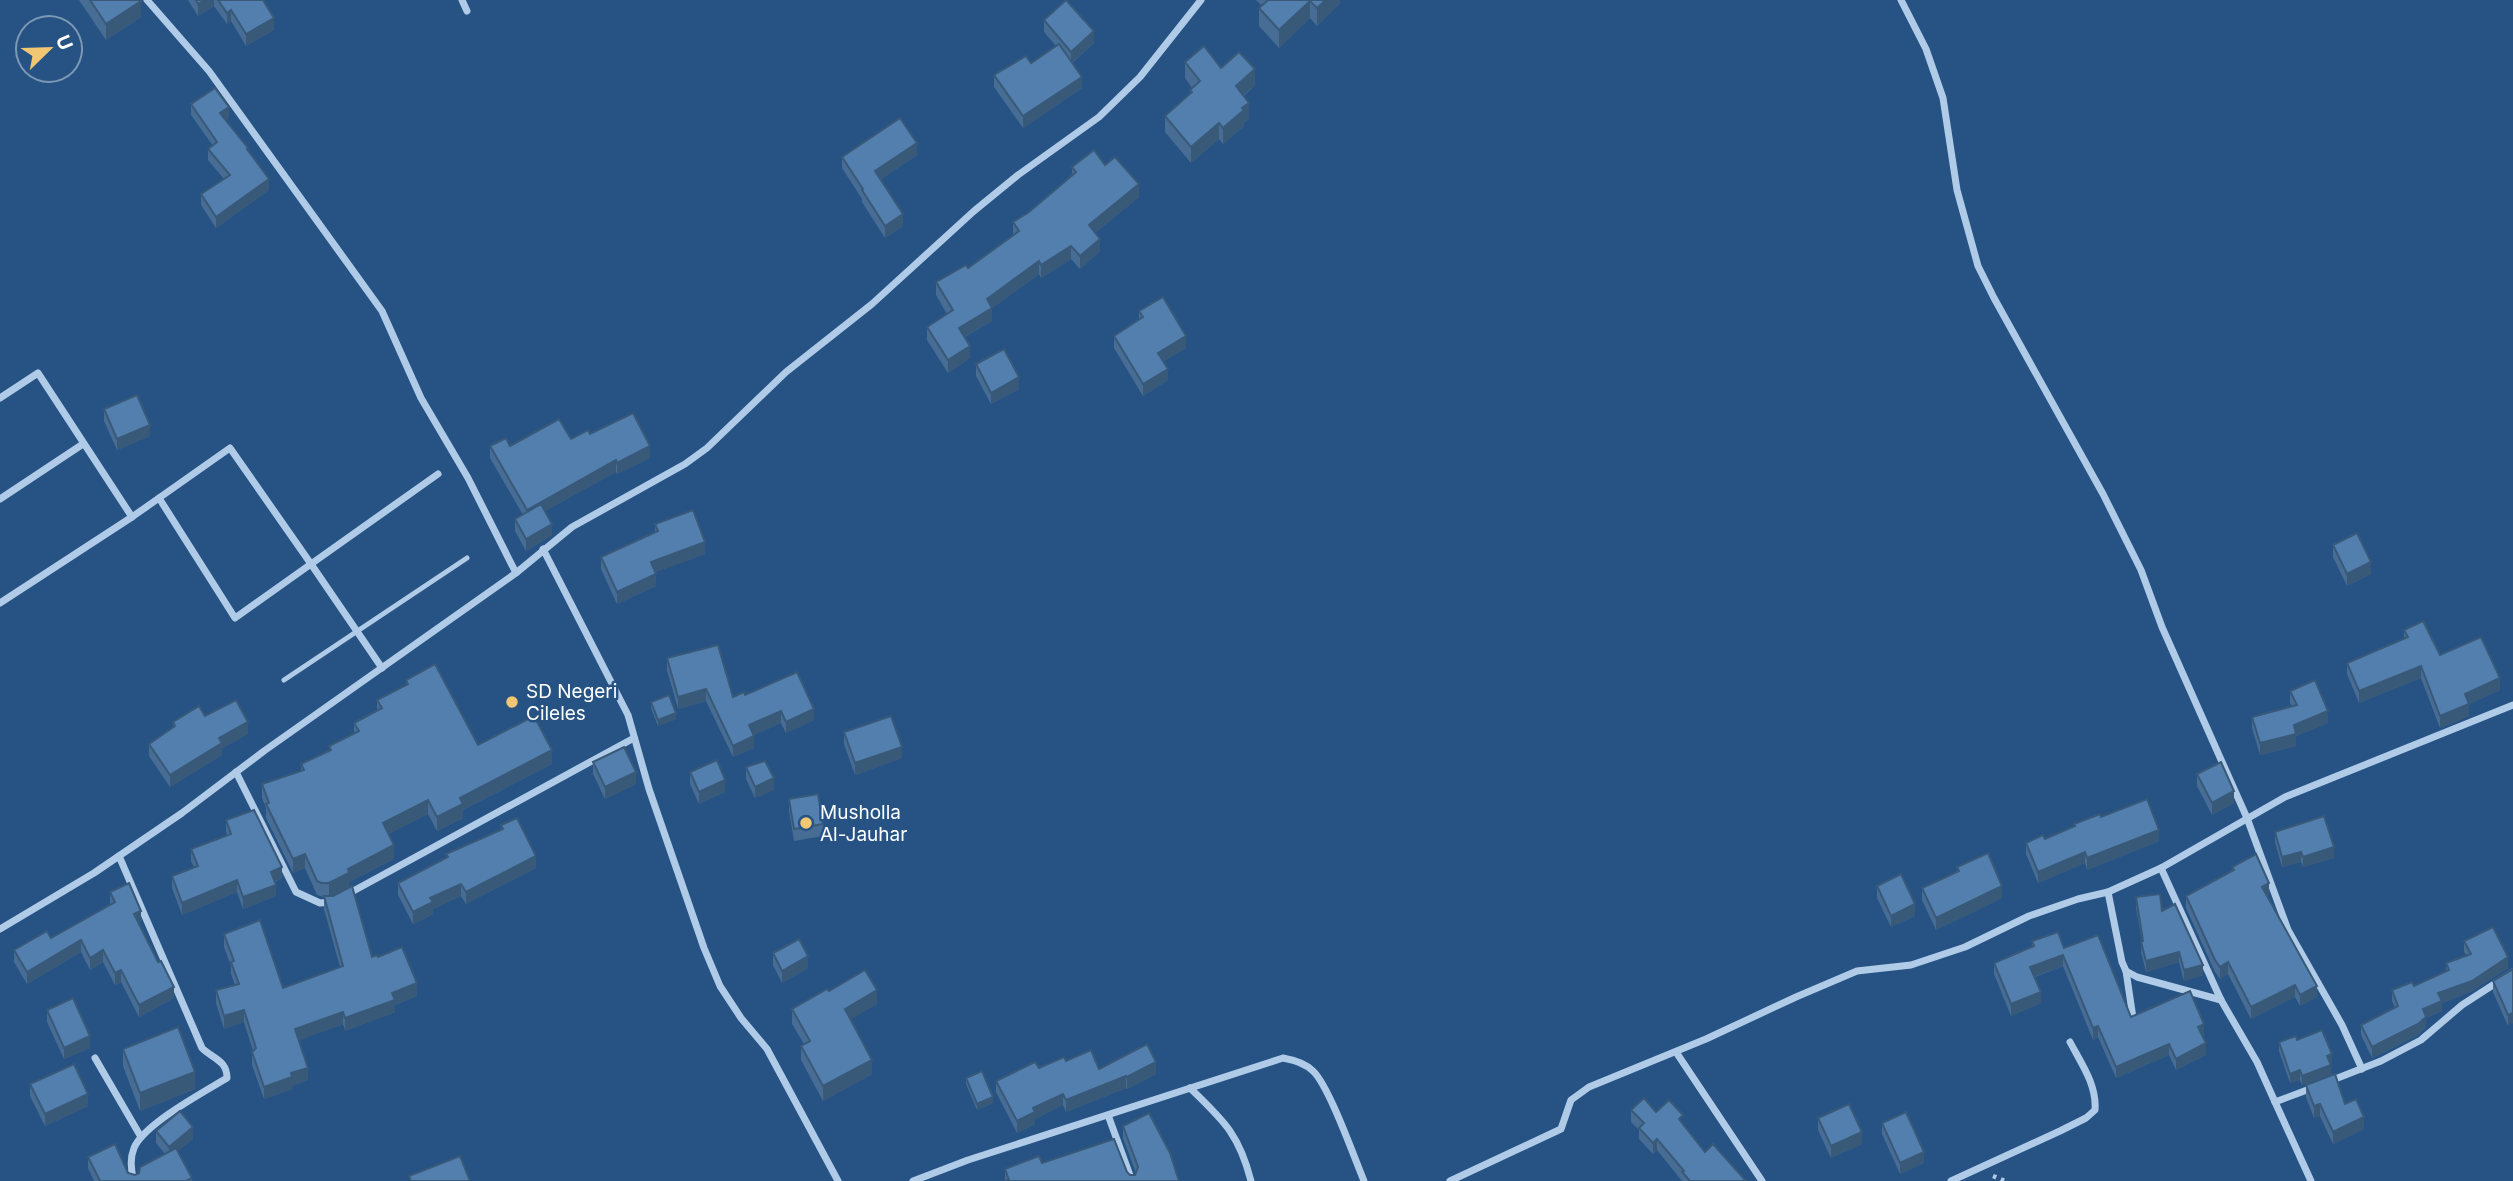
<svg xmlns="http://www.w3.org/2000/svg" width="2513" height="1181" viewBox="0 0 2513 1181" font-family="Inter,sans-serif">
	<style>
		.lines { fill: none; stroke-linecap: round; stroke-linejoin: round }
		.path { stroke: #afcbe7; stroke-width: 4.5; stroke-dasharray: 3.5 5; stroke-linecap: butt }
		.service { stroke: #afcbe7; stroke-width: 5 }
		.minor { stroke: #afcbe7; stroke-width: 7 }
		.wall { fill: #476d95 }
		.shaded-wall { fill: #395979 }
		.building { fill: #527fad; stroke: #395979; stroke-width: 2 }
		.poi-dot { fill: #f1c774; stroke: #265384; stroke-width: 2.5 }
		.labels { text-anchor: middle; stroke-width: 5; stroke-linejoin: round; paint-order: stroke }
		.poi-label { font-size: 19px; fill: #fff; stroke: #265384; text-anchor: start }
	</style>
	<rect width="100%" height="100%" fill="#265384"/>
	<g class="lines">
		<path class="path" d="M1993,1176L2005,1181"/>
		<path class="service" d="M284,680L467,558"/>
		<g class="minor">
			<path d="M147,0L209,71L382,311L421,398L468,478L516,573"/>
			<path d="M462,0L467,11"/>
			<path d="M1901,0L1926,49L1943,98L1957,190L1978,266L1994,298L2103,494L2141,570L2162,627L2247,818L2288,930L2342,1025L2362,1069"/>
			<path d="M0,398L38,373L132,517L159,498L235,618L311,564L382,668"/>
			<path d="M159,498L230,448L311,564L438,474"/>
			<path d="M0,499L83,444"/>
			<path d="M543,549L628,715L649,789L704,948L720,986L741,1018L767,1049L838,1181"/>
			<path d="M0,603L132,517"/>
			<path d="M236,772L296,892L320,903L332,902"/>
			<path d="M119,856L202,1048C213,1059 227,1060 227,1078C204,1092 144,1124 134,1148C130,1158 131,1171 134,1181"/>
			<path d="M2161,868L2221,1000L2257,1062L2275,1102L2315,1087"/>
			<path d="M2108,892L2122,962L2126,971L2137,977L2221,1000"/>
			<path d="M346,895L634,738"/>
			<path d="M0,929L94,873L182,813L264,751L516,573L572,527L685,464L707,448L786,372L872,304L974,211L1018,175L1099,117L1140,77L1201,0"/>
			<path d="M2126,971L2133,1018"/>
			<path d="M1676,1052L1762,1181"/>
			<path d="M95,1058L141,1137"/>
			<path d="M2330,1081L2381,1061L2421,1040L2462,1005L2513,972"/>
			<path d="M1190,1088C1224,1121 1239,1134 1251,1181"/>
			<path d="M2275,1102L2311,1181"/>
			<path d="M1108,1115L1132,1181"/>
			<path d="M913,1181L968,1160L1283,1058C1294,1060 1305,1063 1313,1071C1329,1086 1354,1157 1364,1181"/>
			<path d="M1450,1181L1561,1129L1571,1100L1589,1087L1706,1039L1796,997L1857,971L1911,965L1965,947L2029,916L2078,899L2108,892L2161,868L2285,797L2513,705"/>
			<path d="M1951,1181L2060,1131L2086,1118L2095,1110C2097,1085 2081,1063 2070,1042"/>
		</g>
	</g>
	<g class="wall">
		<path d="M79,0H140L141,17L106,40Z"/>
		<path d="M188,0H263L274,30L246,46L231,21L227,24L214,6L198,16Z"/>
		<path d="M1256,0H1340V3L1317,26L1310,18L1279,48L1259,26V8L1262,6Z"/>
		<path d="M1044,20L1094,43L1072,63L1082,88L1023,128L994,87V75L1031,63L1056,46L1044,32Z"/>
		<path d="M1185,62L1221,68L1255,85L1244,96L1249,119L1244,123V126L1223,144L1219,139L1191,163L1165,132V116L1190,94V90L1192,88L1185,78Z"/>
		<path d="M191,104L229,118L226,120L248,151L269,190L216,228L201,205V194L224,179L208,160V149L213,146L191,115Z"/>
		<path d="M917,155L881,179L903,226L885,238L862,202V199L842,168V157Z"/>
		<path d="M1105,165L1139,197L1095,233L1100,251L1080,269L1071,259L1041,278L1039,274L992,308V321L965,337L970,358L948,373L927,340V327L947,314L936,295V282L968,268L1013,235V222L1029,212L1072,175V167Z"/>
		<path d="M1139,311L1186,348L1163,361L1168,380L1143,396L1114,348V336L1139,320Z"/>
		<path d="M976,364L1019,389L991,404L976,376Z"/>
		<path d="M104,409L150,436L117,450L104,421Z"/>
		<path d="M590,434L650,458L617,474L616,472L545,511L552,535L526,551L515,531V519L523,515L490,458V446H510L571,439Z"/>
		<path d="M655,524L705,554L655,572L656,586L617,604L601,569V557L655,532Z"/>
		<path d="M2333,545L2371,574L2347,586L2333,557Z"/>
		<path d="M2404,630L2440,655L2500,690L2469,704V716L2440,728L2421,678L2359,703L2347,674V663L2404,639Z"/>
		<path d="M667,658L733,697L745,695L814,720L786,733L781,723L753,735L754,748L733,757L706,701L678,709L667,670Z"/>
		<path d="M406,680L478,745L552,764L463,810V818L437,831L428,814L388,834L394,859L349,882V886L331,896L372,957H378L417,996L395,1005V1012L345,1031L343,1024L299,1040L308,1080L292,1086V1089L264,1099L252,1065V1052L253,1051L244,1022L224,1029L216,1003V990L235,985L231,974V966L224,947V934L283,988L340,967L324,909V897L317,895L305,868L293,873L266,818V808L262,798V784L301,771V764L329,751V746L354,733V723L377,710V700L406,685Z"/>
		<path d="M2290,691L2328,723L2296,736V746L2260,755L2252,728V717L2292,706L2290,703Z"/>
		<path d="M651,702L676,719L658,726L651,708Z"/>
		<path d="M205,716L248,734L222,748V755L170,787L149,756V744L173,727V722Z"/>
		<path d="M844,732L902,758L855,775L844,744Z"/>
		<path d="M593,762L636,784L605,799L593,774Z"/>
		<path d="M746,767L774,790L755,798L746,779Z"/>
		<path d="M690,772L725,792L699,804L690,784Z"/>
		<path d="M2197,774L2234,803L2212,815L2197,786Z"/>
		<path d="M789,799L823,824V836L794,841L789,811Z"/>
		<path d="M2101,817L2159,841L2087,870L2085,863L2038,883L2026,854V843L2045,839L2074,827V824Z"/>
		<path d="M226,820L282,878L275,882L276,896L243,909L237,892L182,915L172,888V876L194,867L191,861V849L227,836L226,831Z"/>
		<path d="M501,825L536,868L466,904L461,896L433,909V914L413,924L398,895V883L446,858V854L501,829Z"/>
		<path d="M2275,832L2334,858L2303,867L2301,862L2282,867L2275,842Z"/>
		<path d="M1957,867L2002,898L1936,930L1922,900V888L1957,872Z"/>
		<path d="M2232,867L2269,895L2267,896L2317,997L2300,1006L2295,997L2251,1019L2228,974L2220,979L2215,972L2186,908V896L2232,871Z"/>
		<path d="M1877,886L1915,916L1891,927L1877,898Z"/>
		<path d="M110,892L141,922L138,924L174,998L139,1017L121,982L115,985L103,962L90,970L81,952L27,984L14,962V950L51,938L110,904Z"/>
		<path d="M2136,897L2162,911L2203,975L2184,981L2179,962L2146,972L2141,952L2142,941L2136,908Z"/>
		<path d="M2032,941L2064,948L2131,1017L2204,1036H2203L2206,1055L2176,1070L2169,1055L2116,1078L2098,1037L2093,1040L2063,966L2035,977L2041,1003L2011,1016L1994,974V963L2032,946Z"/>
		<path d="M2464,941L2508,968L2472,991L2442,1003V1011L2426,1018V1027L2418,1035L2372,1058L2361,1035V1025L2395,1008L2392,1001V990L2414,986L2446,971V963L2466,955L2464,952Z"/>
		<path d="M773,953L808,968L782,983L773,965Z"/>
		<path d="M2513,969L2508,1026L2493,992V981Z"/>
		<path d="M829,991L877,1004L850,1019L872,1074L823,1101L801,1060V1046L804,1044L792,1024V1009Z"/>
		<path d="M47,1010L90,1048L64,1059L47,1022Z"/>
		<path d="M2297,1040L2332,1063L2330,1064L2331,1074L2302,1085L2300,1080L2290,1083L2279,1051V1042Z"/>
		<path d="M123,1049L195,1089L140,1111L123,1066Z"/>
		<path d="M1066,1061L1099,1069L1156,1074L1127,1089L1126,1088L1066,1112L1063,1105L1035,1119V1124L1017,1133L996,1092V1081Z"/>
		<path d="M966,1078L993,1103L977,1110L966,1084Z"/>
		<path d="M30,1084L88,1106L45,1126L30,1096Z"/>
		<path d="M2306,1085L2345,1104L2364,1129L2333,1144L2320,1116L2314,1118L2306,1097Z"/>
		<path d="M1631,1110L1656,1112L1683,1124L1705,1152L1746,1181H1682L1657,1150L1653,1154L1639,1139V1130L1631,1122Z"/>
		<path d="M1818,1118L1862,1144L1831,1158L1818,1130Z"/>
		<path d="M1882,1123L1924,1163L1900,1174L1882,1134Z"/>
		<path d="M1123,1126L1179,1181H1005V1169L1042,1163L1127,1172L1130,1175H1135L1136,1173L1123,1138Z"/>
		<path d="M156,1131L193,1139L177,1151L192,1181H94L88,1168V1157L135,1175L165,1154L156,1143Z"/>
	</g>
	<g class="shaded-wall">
		<path d="M205,0H214V6L198,16V4Z"/>
		<path d="M1326,0H1340V3L1317,26V8Z"/>
		<path d="M141,1V17L106,40V24Z"/>
		<path d="M1310,1V18L1279,48V30Z"/>
		<path d="M231,10V21L227,24V13Z"/>
		<path d="M274,18V30L246,46V34Z"/>
		<path d="M1094,31V43L1071,63V52Z"/>
		<path d="M1255,69V85L1236,102V86Z"/>
		<path d="M1082,77V88L1023,128V116Z"/>
		<path d="M1249,103V119L1244,123V126L1223,144V128Z"/>
		<path d="M229,107V118L220,124V113Z"/>
		<path d="M1219,123V139L1191,163V147Z"/>
		<path d="M917,143V155L875,183V171Z"/>
		<path d="M269,179V190L216,228V217Z"/>
		<path d="M1139,184V197L1089,238V225Z"/>
		<path d="M903,214V226L885,238V226Z"/>
		<path d="M1100,239V251L1080,269V256Z"/>
		<path d="M1071,246V259L1041,278V265Z"/>
		<path d="M1039,261V274L992,308V321L959,340V328L987,299Z"/>
		<path d="M1186,336V348L1158,365V353Z"/>
		<path d="M970,346V358L948,373V360Z"/>
		<path d="M1168,369V380L1143,396V384Z"/>
		<path d="M1019,377V389L991,404V393Z"/>
		<path d="M150,425V436L117,450V439Z"/>
		<path d="M650,446V458L617,474V463Z"/>
		<path d="M616,460V472L527,521V510Z"/>
		<path d="M552,524V535L526,551V539Z"/>
		<path d="M705,542V554L651,574V562Z"/>
		<path d="M2371,562V574L2347,586V574Z"/>
		<path d="M656,574V586L617,604V592Z"/>
		<path d="M2421,666V678L2359,703V691Z"/>
		<path d="M2500,678V690L2465,706V694Z"/>
		<path d="M706,689V701L678,709V697Z"/>
		<path d="M2469,704V716L2440,728V716Z"/>
		<path d="M814,709V720L786,733V722Z"/>
		<path d="M781,711V723L749,737V725Z"/>
		<path d="M2328,711V723L2296,736V746L2260,755V743L2294,725Z"/>
		<path d="M676,713V719L658,726V720Z"/>
		<path d="M248,722V734L222,748V755L170,787V775L219,738Z"/>
		<path d="M754,736V748L733,757V746Z"/>
		<path d="M902,747V758L855,775V763Z"/>
		<path d="M552,750V764L463,810V818L437,831V817L460,798Z"/>
		<path d="M636,772V784L605,799V787Z"/>
		<path d="M774,778V790L755,798V787Z"/>
		<path d="M725,780V792L699,804V792Z"/>
		<path d="M2234,791V803L2212,815V803Z"/>
		<path d="M428,800V814L383,837V823Z"/>
		<path d="M2159,830V841L2087,870V858Z"/>
		<path d="M394,845V859L349,882V886L329,897V883L348,869Z"/>
		<path d="M2334,847V858L2303,867V857Z"/>
		<path d="M2085,852V863L2038,883V872Z"/>
		<path d="M2301,852V862L2282,867V857Z"/>
		<path d="M305,854V868L293,873V859Z"/>
		<path d="M536,856V868L466,904V892Z"/>
		<path d="M282,867V878L271,883V872Z"/>
		<path d="M237,880V892L182,915V903Z"/>
		<path d="M2269,883V895L2262,899V887Z"/>
		<path d="M461,884V896L433,909V914L413,924V912L430,898Z"/>
		<path d="M276,885V896L243,909V897Z"/>
		<path d="M2002,886V898L1936,930V918Z"/>
		<path d="M1915,904V916L1891,927V916Z"/>
		<path d="M141,911V922L134,926V914Z"/>
		<path d="M81,940V952L27,984V972Z"/>
		<path d="M103,950V962L90,970V958Z"/>
		<path d="M2179,952V962L2146,972V961Z"/>
		<path d="M2063,955V966L2030,978V967Z"/>
		<path d="M808,956V968L782,983V971Z"/>
		<path d="M2508,957V968L2472,991L2442,1003V1011L2426,1018V1027L2418,1035L2372,1058V1047L2438,993Z"/>
		<path d="M2228,962V974L2220,979V967Z"/>
		<path d="M2203,965V975L2184,981V970Z"/>
		<path d="M121,970V982L115,985V973Z"/>
		<path d="M417,983V996L395,1005V1012L345,1031V1018L392,993Z"/>
		<path d="M2295,985V997L2251,1019V1007Z"/>
		<path d="M2317,986V997L2300,1006V995Z"/>
		<path d="M174,987V998L139,1017V1005Z"/>
		<path d="M877,990V1004L845,1023V1009Z"/>
		<path d="M2041,992V1003L2011,1016V1004Z"/>
		<path d="M244,1010V1022L224,1029V1016Z"/>
		<path d="M343,1012V1024L295,1042V1029Z"/>
		<path d="M2513,1013V1023L2508,1026V1015Z"/>
		<path d="M2204,1024V1036L2198,1038V1027Z"/>
		<path d="M2098,1026V1037L2093,1040V1028Z"/>
		<path d="M90,1036V1048L64,1059V1048Z"/>
		<path d="M2206,1043V1055L2176,1070V1059Z"/>
		<path d="M2169,1044V1055L2116,1078V1067Z"/>
		<path d="M2332,1054V1063L2327,1065V1056Z"/>
		<path d="M872,1060V1074L823,1101V1086Z"/>
		<path d="M1156,1062V1074L1127,1089V1077Z"/>
		<path d="M2331,1065V1074L2302,1085V1076Z"/>
		<path d="M308,1068V1080L292,1086V1089L264,1099V1087L291,1073Z"/>
		<path d="M2300,1070V1080L2290,1083V1074Z"/>
		<path d="M195,1072V1089L140,1111V1093Z"/>
		<path d="M1126,1076V1088L1066,1112V1100Z"/>
		<path d="M88,1094V1106L45,1126V1114Z"/>
		<path d="M1063,1094V1105L1035,1119V1124L1017,1133V1121L1033,1108Z"/>
		<path d="M993,1097V1103L977,1110V1104Z"/>
		<path d="M2320,1104V1116L2314,1118V1106Z"/>
		<path d="M2364,1117V1129L2333,1144V1132Z"/>
		<path d="M193,1127V1139L169,1159V1147Z"/>
		<path d="M1862,1132V1144L1831,1158V1146Z"/>
		<path d="M1657,1139V1150L1653,1154V1143Z"/>
		<path d="M1924,1152V1163L1900,1174V1163Z"/>
	</g>
	<g class="building">
		<path d="M90,0H140L141,1L106,24Z"/>
		<path d="M196,0H205L198,4Z"/>
		<path d="M218,0H263L274,18L246,34L231,10L227,13Z"/>
		<path d="M1066,0L1094,31L1071,52L1044,20Z"/>
		<path d="M1268,0H1326L1317,8L1310,1L1279,30L1259,8Z"/>
		<path d="M1059,44L1082,77L1023,116L994,75L1026,56L1031,63Z"/>
		<path d="M1204,46L1221,68L1239,52L1255,69L1236,86L1249,103L1242,108L1244,110L1223,128L1219,123L1191,147L1165,116L1192,92L1190,90L1200,81L1185,62Z"/>
		<path d="M215,88L229,107L220,113L248,148L247,149L269,179L216,217L201,194L230,175L208,149L217,142L191,104Z"/>
		<path d="M900,118L917,143L875,171L903,214L885,226L862,190L863,189L842,157Z"/>
		<path d="M1094,150L1105,165L1115,157L1139,184L1089,225L1100,239L1080,256L1071,246L1041,265L1039,261L987,299L992,308L959,328L970,346L948,360L927,327L953,310L936,282L966,265L968,268L1019,231L1013,222L1029,212L1076,172L1072,167Z"/>
		<path d="M1163,297L1186,336L1158,353L1168,369L1143,384L1114,336L1143,317L1139,311Z"/>
		<path d="M1004,349L1019,377L991,393L976,364Z"/>
		<path d="M137,395L150,425L117,439L104,409Z"/>
		<path d="M633,413L650,446L617,463L616,460L527,510L490,446L506,438L510,446L559,419L571,439L588,430L590,434Z"/>
		<path d="M541,504L552,524L526,539L515,519Z"/>
		<path d="M693,510L705,542L651,562L656,574L617,592L601,557L658,531L655,524Z"/>
		<path d="M2357,533L2371,562L2347,574L2333,545Z"/>
		<path d="M2423,621L2440,655L2481,637L2500,678L2465,694L2469,704L2440,716L2421,666L2359,691L2347,663L2408,637L2404,630Z"/>
		<path d="M718,645L733,697L744,692L745,695L797,672L814,709L786,722L781,711L749,725L754,736L733,746L706,689L678,697L667,658Z"/>
		<path d="M435,664L478,745L534,716L552,750L460,798L463,804L437,817L428,800L383,823L394,845L348,869L349,873L329,883H321L317,881L305,854L293,859L266,804L269,803L262,784L304,770L301,764L331,750L329,746L359,731L354,723L382,708L377,700L408,684L406,680Z"/>
		<path d="M2315,680L2328,711L2294,725L2296,734L2260,743L2252,717L2297,705L2290,691Z"/>
		<path d="M669,695L676,713L658,720L651,702Z"/>
		<path d="M236,700L248,722L219,738L222,743L170,775L149,744L175,726L173,722L199,706L205,716Z"/>
		<path d="M891,716L902,747L855,763L844,732Z"/>
		<path d="M624,747L636,772L605,787L593,762Z"/>
		<path d="M717,760L725,780L699,792L690,772Z"/>
		<path d="M765,761L774,778L755,787L746,767Z"/>
		<path d="M2221,762L2234,791L2212,803L2197,774Z"/>
		<path d="M818,794L823,824L794,829L789,799Z"/>
		<path d="M2147,799L2159,830L2087,858L2085,852L2038,872L2026,843L2043,835L2045,839L2075,826L2074,824L2100,814L2101,817Z"/>
		<path d="M254,810L282,867L271,872L276,885L243,897L237,880L182,903L172,876L198,866L191,849L231,834L226,820Z"/>
		<path d="M2324,816L2334,847L2303,857L2301,852L2282,857L2275,832Z"/>
		<path d="M517,818L536,856L466,892L461,884L430,898L433,902L413,912L398,883L448,857L446,854L503,829L501,825Z"/>
		<path d="M1988,853L2002,886L1936,918L1922,888L1959,871L1957,867Z"/>
		<path d="M2256,854L2269,883L2262,887L2317,986L2300,995L2295,985L2251,1007L2228,962L2220,967L2215,960L2186,896L2234,870L2232,867Z"/>
		<path d="M1901,874L1915,904L1891,916L1877,886Z"/>
		<path d="M129,883L141,911L134,914L158,962L161,961L174,987L139,1005L121,970L115,973L103,950L90,958L81,940L27,972L14,950L47,931L51,938L115,902L110,892Z"/>
		<path d="M352,886L372,957L377,955L378,957L402,947L417,983L392,993L395,1000L345,1018L343,1012L295,1029L308,1068L291,1073L292,1077L264,1087L252,1052L256,1048L244,1010L224,1016L216,990L239,984L231,962L234,961L224,934L260,920L283,988L343,966L324,896H333Z"/>
		<path d="M2160,894L2162,911L2175,904L2203,965L2184,970L2179,952L2146,961L2141,942L2143,941L2136,897Z"/>
		<path d="M2493,927L2508,957L2472,981L2438,993L2442,1001L2423,1009L2426,1017L2418,1024L2372,1047L2361,1025L2398,1006L2392,990L2412,982L2414,986L2449,970L2446,963L2471,954L2464,941Z"/>
		<path d="M2058,932L2064,948L2098,935L2131,1017L2190,991L2204,1024L2198,1027L2206,1043L2176,1059L2169,1044L2116,1067L2098,1026L2093,1028L2063,955L2030,967L2041,992L2011,1004L1994,963L2034,946L2032,941Z"/>
		<path d="M799,939L808,956L782,971L773,953Z"/>
		<path d="M2513,969V1013L2508,1015L2493,981Z"/>
		<path d="M865,970L877,990L845,1009L872,1060L823,1086L801,1046L810,1041L792,1009L827,989L829,991Z"/>
		<path d="M73,998L90,1036L64,1048L47,1010Z"/>
		<path d="M178,1027L195,1072L140,1093L123,1049Z"/>
		<path d="M2322,1030L2332,1054L2327,1056L2331,1065L2302,1076L2300,1070L2290,1074L2279,1042L2296,1036L2297,1040Z"/>
		<path d="M1147,1044L1156,1062L1127,1077L1126,1076L1066,1100L1063,1094L1033,1108L1035,1112L1017,1121L996,1081L1035,1062L1039,1068L1064,1057L1066,1061L1091,1050L1099,1069Z"/>
		<path d="M74,1064L88,1094L45,1114L30,1084Z"/>
		<path d="M982,1071L993,1097L977,1104L966,1078Z"/>
		<path d="M2335,1074L2345,1104L2356,1099L2364,1117L2333,1132L2320,1104L2314,1106L2306,1085Z"/>
		<path d="M1644,1098L1656,1112L1669,1100L1683,1115L1679,1119L1705,1152L1713,1144L1746,1181H1690L1682,1172L1684,1171L1657,1139L1653,1143L1639,1128L1644,1123L1631,1110Z"/>
		<path d="M1849,1104L1862,1132L1831,1146L1818,1118Z"/>
		<path d="M180,1111L193,1127L169,1147L156,1131Z"/>
		<path d="M1906,1112L1924,1152L1900,1163L1882,1123Z"/>
		<path d="M1149,1113L1170,1153L1179,1181H1004L1009,1180L1005,1169L1039,1156L1042,1163L1114,1139L1127,1172L1130,1175H1135L1138,1167L1123,1126Z"/>
		<path d="M115,1144L128,1173L135,1175L139,1173L140,1167L176,1148L192,1178L186,1181H100L88,1157Z"/>
		<path d="M460,1156L470,1181H411L409,1176Z"/>
	</g>
	<g class="poi-dot">
		<circle cx="512" cy="702" r="7"/>
		<circle cx="806" cy="823" r="7"/>
	</g>
	<g class="labels">
		<g class="poi-label">
			<text x="526" y="698">SD Negeri<tspan x="526" dy="22">Cileles</tspan></text>
			<text x="820" y="819">Musholla<tspan x="820" dy="22">Al-Jauhar</tspan></text>
		</g>
	</g>
	<g transform="translate(49 49) rotate(67)"><circle r="33" fill="#265384" stroke="#7d98b5" stroke-width="2"/>
	<path d="M0-5L12 26L0 18L-12 26Z" fill="#f1c774"/>
	<text y="-10" font-size="19" font-weight="bold" text-anchor="middle" fill="#ffffff">U</text>
	</g>
</svg>
